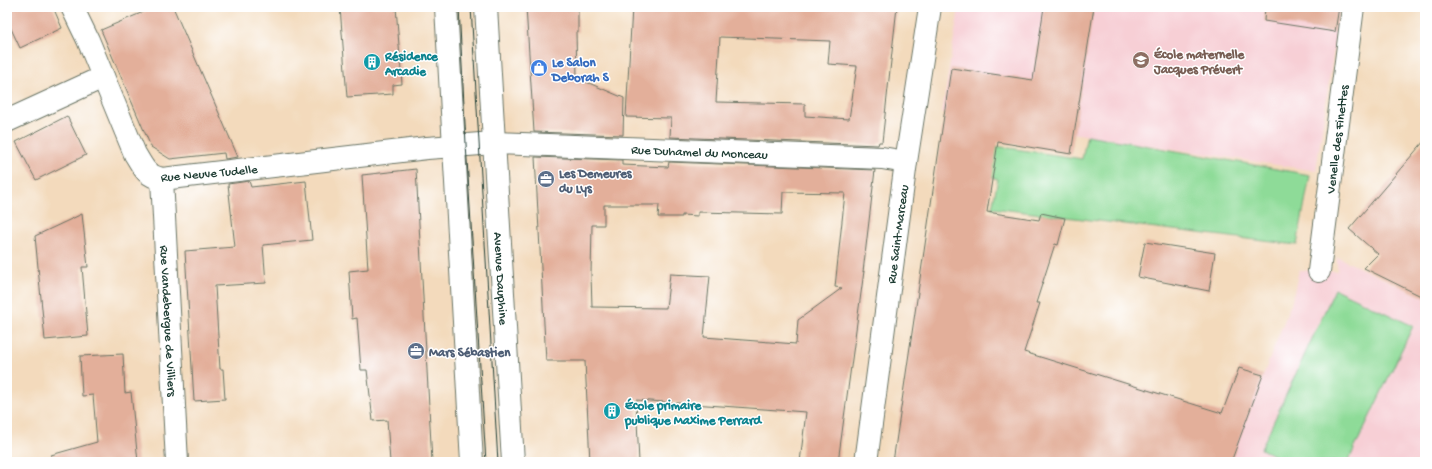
<svg xmlns="http://www.w3.org/2000/svg" width="1432" height="469" viewBox="0 0 1432 469" font-family="'Gochi Hand',sans-serif">
	<style>
		.built { fill: #f7cfd5 }
		.green { fill: #8edb98; stroke: #568c66 }
		.building { fill: #e3af9a; fill-rule: evenodd }
		.lines { fill: none; stroke-linecap: round; stroke-linejoin: round }
		.minor-casing { stroke: #697464; stroke-width: 24 }
		.secondary-casing { stroke: #697464; stroke-width: 24 }
		.minor { stroke: #fff; stroke-width: 22 }
		.secondary { stroke: #fff; stroke-width: 22 }
		.tram { stroke: #1f3d34; stroke-width: 1 }
		.labels { text-anchor: middle; stroke-width: 3; stroke-linejoin: round; paint-order: stroke }
		.education-label { font-size: 13px; font-weight: bold; fill: #785e54; stroke: #fff; text-anchor: start }
		.culture-label { font-size: 13px; font-weight: bold; fill: #0d838f; stroke: #fff; text-anchor: start }
		.shop-label { font-size: 13px; font-weight: bold; fill: #366cbe; stroke: #fff; text-anchor: start }
		.street-label { font-size: 13px; fill: #1f3d34; stroke: #fff }
		.service-label { font-size: 13px; font-weight: bold; fill: #4e5e75; stroke: #fff; text-anchor: start }
	</style>
	<rect width="100%" height="100%" fill="#fff"/>
	<filter id="ink" filterUnits="userSpaceOnUse"><feTurbulence type="fractalNoise" baseFrequency=".025" numOctaves="2"/><feDisplacementMap in="SourceGraphic" scale="8" xChannelSelector="R" yChannelSelector="G"/><feConvolveMatrix kernelMatrix="1 2 1 2 8 2 1 2 1" color-interpolation-filters="sRGB"/></filter>
	<filter id="wash" filterUnits="userSpaceOnUse"><feTurbulence type="fractalNoise" baseFrequency=".012" numOctaves="4" result="noise"/><feDisplacementMap in="SourceGraphic" scale="16" xChannelSelector="R" yChannelSelector="G"/><feGaussianBlur stdDeviation="0.9" result="paint"/><feColorMatrix in="noise" values="0 0 0 0 0 0 0 0 0 0 0 0 0 0 0 0 0 1.4 0 .05"/><feComposite in="paint" operator="in"/></filter>
	<g filter="url(#wash)">
		<rect width="100%" height="100%" fill="#f3dabc"/>
		<g class="built">
			<path d="M959,7H1340L1316,171L942,113Z"/>
			<path d="M1337,257L1425,298V462H993L1028,354L1246,420L1292,301L1299,270L1337,271Z"/>
		</g>
		<g class="green">
			<path d="M1087,135L1310,175L1297,245L992,208L998,179L990,177L995,146L1082,159Z"/>
			<path d="M1335,289L1413,326L1348,462H1288L1261,449Z"/>
		</g>
		<g id="blocks">
			<g class="building">
				<path d="M7,7H53L62,28L20,48L7,20Z"/>
				<path d="M155,7H173L238,157L225,159L224,153L170,159L151,147L101,30Z"/>
				<path d="M340,7H396L402,84L393,85V94L347,97Z"/>
				<path d="M526,7H578V32H576L577,78L624,98L623,135L534,132Z"/>
				<path d="M632,7H897L882,142H879L878,145L670,137L671,118L626,117ZM720,37L830,41L828,64L857,66L849,119L805,116V104L716,102Z"/>
				<path d="M1044,7H1094L1071,154L998,142L987,212L1039,220L1041,213L1065,218L1058,245L1055,244L1036,303H1040L1024,352L1222,413L1239,368L1263,375L1231,462H893L951,68L1033,80Z"/>
				<path d="M1265,7H1339L1335,32L1264,21Z"/>
				<path d="M67,116L86,155L36,180L16,142Z"/>
				<path d="M1425,140V298L1364,268L1378,254L1349,229Z"/>
				<path d="M535,157L622,160V165L668,167L669,162L875,170L863,272L864,271L838,462H800L806,412L636,400L639,462H590L585,361H546ZM783,192L845,193L835,287L842,288L798,320L796,344L704,337L710,276L670,274L666,308L592,307L591,275L592,225H604V205H659L658,217H682V215L698,216V212L782,214Z"/>
				<path d="M416,169L432,462H390L387,420L373,421L367,370H361L357,318L352,319L349,271L368,269L362,175Z"/>
				<path d="M249,181L251,187L306,181L312,240L263,245L266,283L215,286L220,369H223L225,399L194,401L185,251L235,247L228,184Z"/>
				<path d="M82,214L88,267H82L88,336L45,340L35,236Z"/>
				<path d="M1145,242L1215,253L1209,291L1138,277Z"/>
				<path d="M123,354L125,393L131,392L138,462H52L51,455L97,442L93,395L82,396L80,356Z"/>
			</g>
		</g>
	</g>
	<g filter="url(#ink)">
		<use href="#blocks" fill-opacity="0" stroke="#697464" stroke-width="1"/>
		<g class="lines">
			<g class="minor-casing">
				<g id="minor">
					<path id="s1" d="M72,7L88,40L135,154C144,168 145,175 162,179L427,148L494,143L882,158L906,162"/>
					<path d="M7,121L103,77"/>
					<path id="s2" d="M162,179L177,462"/>
					<path id="s3" d="M1319,271L1353,7"/>
					<path id="s4" d="M866,462L906,162L930,7"/>
				</g>
			</g>
			<g class="secondary-casing">
				<g id="secondary">
					<path d="M446,7L472,462"/>
					<path id="s5" d="M486,7L513,462"/>
				</g>
			</g>
			<use href="#minor" class="minor"/>
			<use href="#secondary" class="secondary"/>
			<g class="tram">
				<path d="M459,7L466,144L486,462"/>
				<path d="M471,7L498,462"/>
			</g>
		</g>
	</g>
	<defs>
		<g id="school-disc" transform="scale(0.9)"><circle r="9.5" fill="#8d6e63" stroke="#fff"/><path d="M0-5L7-2L0 1L-7-2ZM-4 1L0 2.5L4 1V4Q0 6-4 4Z" fill="#fff"/></g>
		<g id="building-disc" transform="scale(0.9)"><circle r="9.5" fill="#0f9aa8" stroke="#fff"/><path d="M-4-6H4V6H1V3H-1V6H-4ZM-2.5-4.3h1.7v1.8h-1.7ZM.8-4.3h1.7v1.8H.8ZM-2.5-1h1.7V.8h-1.7ZM.8-1h1.7V.8H.8Z" fill="#fff"/></g>
		<g id="shop-disc" transform="scale(0.9)"><circle r="9.5" fill="#3f7fe0" stroke="#fff"/><path d="M-5-2.5h2.3a2.7 3.5 0 0 1 5.4 0H5L5.5 6h-11ZM-1.5-2.5h3a1.5 2.3 0 0 0-3 0Z" fill="#fff"/></g>
		<g id="office-disc" transform="scale(0.9)"><circle r="9.5" fill="#5c6f8a" stroke="#fff"/><path d="M-6-3h4V-5.5h4V-3h4V5H-6ZM-1-4.5V-3h2v-1.5ZM-6 0V1H6V0Z" fill="#fff"/></g>
	</defs>
	<g fill-rule="evenodd">
		<use href="#school-disc" x="1141" y="60"/>
		<use href="#building-disc" x="372" y="62"/>
		<use href="#shop-disc" x="539" y="68"/>
		<use href="#office-disc" x="546" y="179"/>
		<use href="#office-disc" x="416" y="351"/>
		<use href="#building-disc" x="612" y="411"/>
	</g>
	<g class="labels">
		<g class="education-label">
			<text x="1154" y="58">École maternelle<tspan x="1154" dy="15">Jacques Prévert</tspan></text>
		</g>
		<g class="culture-label">
			<text x="385" y="60">Résidence<tspan x="385" dy="15">Arcadie</tspan></text>
			<text x="625" y="409">École primaire<tspan x="625" dy="15">publique Maxime Perrard</tspan></text>
		</g>
		<g class="shop-label">
			<text x="552" y="66">Le Salon<tspan x="552" dy="15">Deborah S</tspan></text>
		</g>
		<g class="street-label">
			<text dy="5" stroke="none"><textPath href="#s3" startOffset="133">Venelle des Finettes</textPath></text>
			<text dy="5" stroke="none"><textPath href="#s1" startOffset="738">Rue Duhamel du Monceau</textPath></text>
			<text transform="translate(209 172) rotate(-5)" y="5">Rue Neuve Tudelle</text>
			<text dy="5" stroke="none"><textPath href="#s4" startOffset="230">Rue Saint-Marceau</textPath></text>
			<text dy="5" stroke="none"><textPath href="#s5" startOffset="272">Avenue Dauphine</textPath></text>
			<text dy="5" stroke="none"><textPath href="#s2" startOffset="142">Rue Vandebergue de Villiers</textPath></text>
		</g>
		<g class="service-label">
			<text x="559" y="177">Les Demeures<tspan x="559" dy="15">du Lys</tspan></text>
			<text x="429" y="356">Mars Sébastien</text>
		</g>
	</g>
	<rect width="1432" height="469" fill="none" stroke="#fff" stroke-width="24"/>
</svg>
